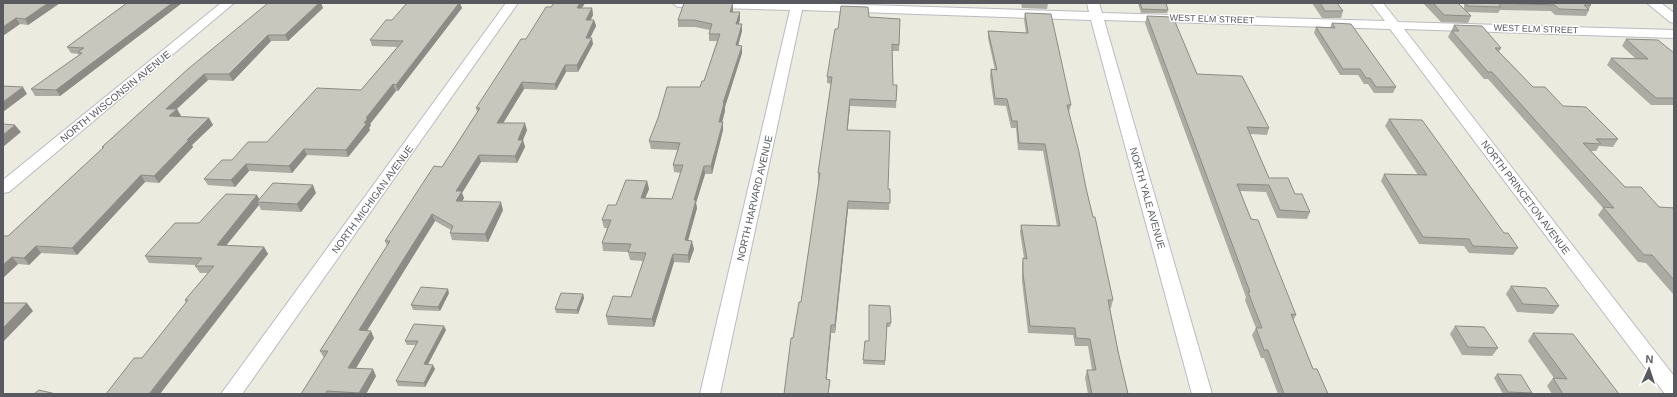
<svg xmlns="http://www.w3.org/2000/svg" width="1677" height="397" viewBox="0 0 1677 397" font-family="Arial,sans-serif">
	<style>
		.lines { fill: none; stroke-linecap: round; stroke-linejoin: round }
		.minor-casing { stroke: #babbc1; stroke-width: 2 }
		.minor { fill: #fff; fill-rule: evenodd }
		.wall { fill: #acaba3 }
		.shaded-wall { fill: #8c8b85 }
		.building { fill: #c8c7be; stroke: #8c8b85 }
		.labels { text-anchor: middle; stroke-width: 3; stroke-linejoin: round; paint-order: stroke }
		.far-street-label { font-size: 9px; fill: #585a60; stroke: #fff }
		.street-label { font-size: 10px; fill: #585a60; stroke: #fff }
	</style>
	<rect width="100%" height="100%" fill="#ecebdf"/>
	<g class="lines">
		<g class="minor-casing">
			<g id="minor">
				<path d="M221,3H234L9,192L3,193V180Z"/>
				<path d="M506,3H518L242,394H221Z"/>
				<path d="M672,3H804L1089,12L1087,3H1099L1102,13L1385,21L1371,3H1383L1398,22L1674,30V38L1404,29L1674,376V394H1665L1390,29L1104,20L1212,394H1192L1091,20L802,10L720,394H700L790,10L678,7Z"/>
				<path d="M1647,3H1661L1674,13V23L1670,22Z"/>
			</g>
		</g>
		<use href="#minor" class="minor"/>
	</g>
	<g class="wall">
		<path d="M3,3H60L28,25L20,24Z"/>
		<path d="M127,3H182L60,96H35L31,89L79,55L78,54L71,53L67,47Z"/>
		<path d="M554,3H585L582,8H592L593,15L591,20H594L596,26L590,38L593,44L578,72H566L556,90L524,89L503,123L527,130L523,140L525,147L517,163L481,162L462,193L464,198L462,201L503,210L488,242L452,240L450,233L451,230L435,221L367,331L374,338L356,368L376,376L366,394H301L324,358L320,351L387,246L385,241L442,167L477,112L476,108L526,39Z"/>
		<path d="M733,3V12L740,19L739,24L742,31L738,46L742,53L725,107V111L722,122H723V130L712,174H705L696,203L697,208L688,240L694,249L689,263L674,262L654,327L608,325L606,316L631,297L643,261L630,260L628,252L603,251L602,243L607,228H604L602,220L616,205L647,181L649,189L645,198L672,199L681,173L674,172L673,165L678,150L651,149L649,141L700,87L704,81L717,41H709V34L710,30L695,27H678V20Z"/>
		<path d="M1021,3H1048L1047,9L1022,8Z"/>
		<path d="M1138,3H1166L1168,10L1167,13H1141Z"/>
		<path d="M1312,3H1337L1343,11L1341,18H1322Z"/>
		<path d="M1423,3H1458L1464,9V3H1588L1591,5L1589,9V10L1586,16L1555,15L1551,11L1500,10L1498,13L1467,12L1471,16L1468,23L1441,22Z"/>
		<path d="M323,8L288,41H271L233,81L208,80L177,109L181,116L180,117L209,118L213,125L192,145L193,147L159,183L145,182L77,255L41,253L29,265L18,264L3,278L8,236L103,148L102,147L188,69Z"/>
		<path d="M462,8L398,91H396L370,124L371,125L369,128L370,130L348,157L307,155L292,173L249,171L235,187L208,185L204,179L232,160L267,142L361,90L397,47L372,46L370,40L392,20Z"/>
		<path d="M1025,13L1071,105L1069,112L1086,188L1113,300L1111,308H1110L1118,351L1128,394H1088L1085,378L1087,370H1092L1088,346H1075L1073,335L1028,333L1022,281V266L1023,258H1024L1020,232L1021,225L1057,226L1043,151L1018,150L1016,128H1011L1006,106L994,105L990,76L991,69L995,70L988,38V31L1026,33L1024,19Z"/>
		<path d="M1147,16L1197,74L1269,128L1267,135L1250,134L1269,178L1295,194L1310,212L1307,219L1277,218L1266,192L1240,191L1251,219L1296,315L1293,321L1313,369L1328,394H1278L1264,358H1261L1252,335L1256,328L1245,300L1246,297L1145,23Z"/>
		<path d="M869,17L900,19L899,51H892L893,85H897L896,108L850,106L847,130L888,189H890L889,210L848,209L835,333H831L826,379L830,380V387L793,338L801,302L819,181H818V173L831,84L827,83V77L838,29Z"/>
		<path d="M1332,23L1396,87L1393,93H1374L1368,84H1364L1358,75H1340L1314,33L1316,27L1330,28Z"/>
		<path d="M1454,25L1501,48L1499,52L1533,87L1563,106L1618,139L1613,147L1599,146L1596,151H1591L1625,187L1659,207L1674,208V294H1673L1646,263L1638,262L1598,215L1603,208L1488,79H1484L1448,37Z"/>
		<path d="M1626,39L1674,53V105H1651L1607,65L1611,58L1636,59L1622,46Z"/>
		<path d="M1389,119L1518,248L1513,255L1469,253L1464,246L1419,244L1381,181L1384,174L1418,175L1385,126Z"/>
		<path d="M316,193L301,212L261,210L259,205L226,245L264,247L268,254L142,358L186,303L185,300L208,273H200L195,266L196,265L149,263L145,256L199,223L259,199Z"/>
		<path d="M1511,286L1559,306L1553,314L1517,312L1506,294Z"/>
		<path d="M449,293L440,311L413,310L411,305Z"/>
		<path d="M583,294L584,298L578,314L556,313L555,309Z"/>
		<path d="M869,305L891,323L890,327H886L885,365L863,364L865,341H869Z"/>
		<path d="M1455,326L1498,348L1492,356L1462,355L1450,334Z"/>
		<path d="M446,330L428,364L435,369L425,387L398,386L396,381L416,345H407L405,341Z"/>
		<path d="M1533,333L1619,394H1552L1547,386L1553,378H1554L1528,341Z"/>
		<path d="M1497,374L1532,393L1531,394H1503L1494,378Z"/>
	</g>
	<g class="shaded-wall">
		<path d="M48,3H60L28,25L25,19Z"/>
		<path d="M172,3H182L60,96L56,90Z"/>
		<path d="M319,3H321L323,8L288,41L285,35Z"/>
		<path d="M459,3H460L462,8L398,91L396,85Z"/>
		<path d="M580,3H585L578,14L577,8Z"/>
		<path d="M733,3V10L731,19L730,12Z"/>
		<path d="M592,8L593,15L587,26L586,20Z"/>
		<path d="M740,12V19L737,31L736,24Z"/>
		<path d="M16,18L20,24L3,36V27Z"/>
		<path d="M594,20L596,26L587,44L586,38Z"/>
		<path d="M742,24V31L736,53V45Z"/>
		<path d="M268,35L271,41L233,81L229,74Z"/>
		<path d="M592,38L593,44L578,72L577,65Z"/>
		<path d="M742,46V53L725,107V111L720,130L719,122L723,103Z"/>
		<path d="M565,65L566,72L556,90L555,84Z"/>
		<path d="M204,74L208,80L170,115L166,109Z"/>
		<path d="M522,82L524,89L499,130L497,123Z"/>
		<path d="M393,84L396,91L370,124L371,125L369,128L370,130L348,157L346,150L364,123L366,118Z"/>
		<path d="M23,87L27,94L3,112V102Z"/>
		<path d="M850,99V106L847,137V130Z"/>
		<path d="M177,109L181,116L173,123L169,116Z"/>
		<path d="M209,118L213,125L192,145L193,147L159,183L154,176L187,140Z"/>
		<path d="M723,122V130L712,174L711,166Z"/>
		<path d="M525,123L527,130L520,147L518,140Z"/>
		<path d="M15,125L21,132L3,147V135Z"/>
		<path d="M523,140L525,147L517,163L515,156Z"/>
		<path d="M304,149L307,155L292,173L289,166Z"/>
		<path d="M479,155L481,162L462,193L464,198L458,208L456,201V191Z"/>
		<path d="M246,164L249,171L235,187L231,180Z"/>
		<path d="M704,166L705,174L696,203L697,208L686,248L685,240L694,200Z"/>
		<path d="M141,175L145,182L77,255L72,248Z"/>
		<path d="M647,181L649,189L642,206L641,198Z"/>
		<path d="M313,185L316,193L301,212L297,204Z"/>
		<path d="M257,195L261,202H257L259,205L221,252L217,245Z"/>
		<path d="M848,201V209L835,333V325Z"/>
		<path d="M501,202L503,210L488,242L485,234Z"/>
		<path d="M432,214L435,221L363,337L359,330Z"/>
		<path d="M692,241L694,249L689,263L688,255Z"/>
		<path d="M36,246L41,253L29,265L24,258Z"/>
		<path d="M264,247L268,254L160,394H149Z"/>
		<path d="M673,254L674,262L654,327L652,319Z"/>
		<path d="M12,257L18,264L3,278V265Z"/>
		<path d="M448,289L449,293L440,311L438,307Z"/>
		<path d="M583,294L584,298L578,314L577,310Z"/>
		<path d="M27,303L33,311L3,342V328Z"/>
		<path d="M831,325V333L826,387V379Z"/>
		<path d="M444,326L446,330L426,368L424,364Z"/>
		<path d="M371,331L374,338L352,375L348,368Z"/>
		<path d="M433,365L435,369L425,387L424,383Z"/>
		<path d="M373,369L376,376L366,394H360L359,393Z"/>
	</g>
	<g class="building">
		<path d="M3,3H48L25,19L16,18L3,27Z"/>
		<path d="M127,3H172L56,90L31,89L82,53L78,52L84,48L67,47Z"/>
		<path d="M268,3H319L285,35H268L229,74H204L166,109H177L169,116L209,118L187,140H189L154,176L141,175L72,248L36,246L24,258L12,257L3,265V236H8L104,147H102L188,69Z"/>
		<path d="M407,3H459L396,85L393,84L366,118H368L364,123H367L346,150L304,149L289,166L246,164L231,180L204,179L222,160H232L248,142H267L317,88L361,90L403,41L370,40L386,20H392Z"/>
		<path d="M554,3H580L577,8H592L586,20H594L586,38H592L577,65H565L555,84L522,82L497,123H525L518,140H523L515,156L479,155L456,191H462L456,201L501,202L485,234L450,233L453,226L432,214L359,330L371,331L348,368L373,369L359,393L327,391L325,394H301L328,351H320L390,241H385L434,166L442,167L480,108H476L521,39H526L546,7H551Z"/>
		<path d="M684,3H733L730,12H740L736,24H742L736,45L742,46L723,103H724L719,122H723L711,166H704L694,200H696L685,240L692,241L688,255L673,254L652,319L606,316L613,296L631,297L646,253L628,252L631,244L602,243L611,220H602L608,205H616L626,180L647,181L641,198L672,199L683,165H673L680,143L649,141L658,118L667,87H700L702,81H704L720,34H709L712,24L694,20H678Z"/>
		<path d="M1140,3H1166L1168,10L1142,9Z"/>
		<path d="M1320,3H1337L1343,11H1325Z"/>
		<path d="M1433,3H1458L1471,16L1444,15Z"/>
		<path d="M1467,3H1588L1591,5H1584L1589,10L1559,9L1555,5L1498,3L1501,7L1467,6Z"/>
		<path d="M841,6L868,7L869,17L900,19L899,45L892,44L893,85H897L896,101L850,99L847,130L890,131L888,189H890V203L848,201L835,325H831L826,379L830,380L828,394H784L791,338H793L799,302H801L820,173H818L832,77H827L835,29H838Z"/>
		<path d="M1025,13L1051,14L1071,105H1067L1079,152L1086,188L1093,217H1095L1113,300H1108L1118,351L1128,394H1092L1087,370H1096L1090,339L1076,338L1075,328L1030,326L1023,274V258L1027,259L1021,225L1060,226L1045,144L1019,143L1017,121H1012L1007,99L995,98L991,69L997,70L988,31L1028,33Z"/>
		<path d="M1147,16L1173,17L1197,74L1242,76L1269,128L1247,127L1269,178H1288L1295,194H1302L1310,212L1280,210L1269,185L1237,184L1251,219L1258,220L1296,315L1291,314L1313,369H1317L1328,394H1284L1268,350H1264L1256,328H1262L1248,292H1250Z"/>
		<path d="M1332,23L1351,24L1396,87H1376L1370,78H1366L1360,69H1343L1316,27L1335,28Z"/>
		<path d="M1454,25L1482,26L1501,48H1495L1533,87H1545L1563,106L1586,107L1618,139H1596L1601,144L1583,143L1625,187H1641L1659,207L1674,208V280L1652,255H1644L1603,207L1614,208L1492,72H1488L1452,31H1459Z"/>
		<path d="M1626,39L1658,40L1674,53V98H1656L1611,58L1648,59Z"/>
		<path d="M3,86L23,87L3,102Z"/>
		<path d="M1389,119L1422,120L1504,233H1508L1518,248L1473,246L1469,239L1423,237L1384,174L1427,175Z"/>
		<path d="M3,124L15,125L3,135Z"/>
		<path d="M273,183L313,185L297,204L257,202Z"/>
		<path d="M226,194L257,195L217,245L264,247L149,394H106L134,358H142L188,300H185L214,266H195L202,258L145,256L175,223H199Z"/>
		<path d="M1511,286L1546,288L1559,306L1523,304Z"/>
		<path d="M421,287L448,289L438,307L411,305Z"/>
		<path d="M561,293L583,294L577,310L555,309Z"/>
		<path d="M3,303H27L3,328Z"/>
		<path d="M869,305L890,306L891,323H887L885,361L863,360L865,341H869Z"/>
		<path d="M414,324L444,326L424,364L433,365L424,383L396,381L418,341H405Z"/>
		<path d="M1455,326L1484,327L1498,348L1468,347Z"/>
		<path d="M1533,333L1573,334L1619,394H1563L1553,378L1567,379Z"/>
		<path d="M1497,374L1521,375L1532,393L1508,392Z"/>
		<path d="M39,390L56,394H34Z"/>
	</g>
	<g class="labels">
		<g class="far-street-label">
			<text transform="translate(1212 19) rotate(2)" y="3">WEST ELM STREET</text>
			<text transform="translate(1536 29) rotate(2)" y="3">WEST ELM STREET</text>
		</g>
		<g class="street-label">
			<text transform="translate(115 96) rotate(-39)" y="4">NORTH WISCONSIN AVENUE</text>
			<text transform="translate(1526 197) rotate(53)" y="4">NORTH PRINCETON AVENUE</text>
			<text transform="translate(754 198) rotate(-77)" y="4">NORTH HARVARD AVENUE</text>
			<text transform="translate(1148 198) rotate(74)" y="4">NORTH YALE AVENUE</text>
			<text transform="translate(372 199) rotate(-54)" y="4">NORTH MICHIGAN AVENUE</text>
		</g>
	</g>
	<rect width="1677" height="397" fill="none" stroke="#585a60" stroke-width="8"/>
	<g transform="translate(1649 369) rotate(3)" stroke="#ffffff" stroke-width="3" paint-order="stroke">
	<path d="M0-3L7 15L0 10L-7 15Z" fill="#585a60"/>
	<text y="-6" font-size="11" font-weight="bold" text-anchor="middle" fill="#585a60">N</text>
	</g>
</svg>
